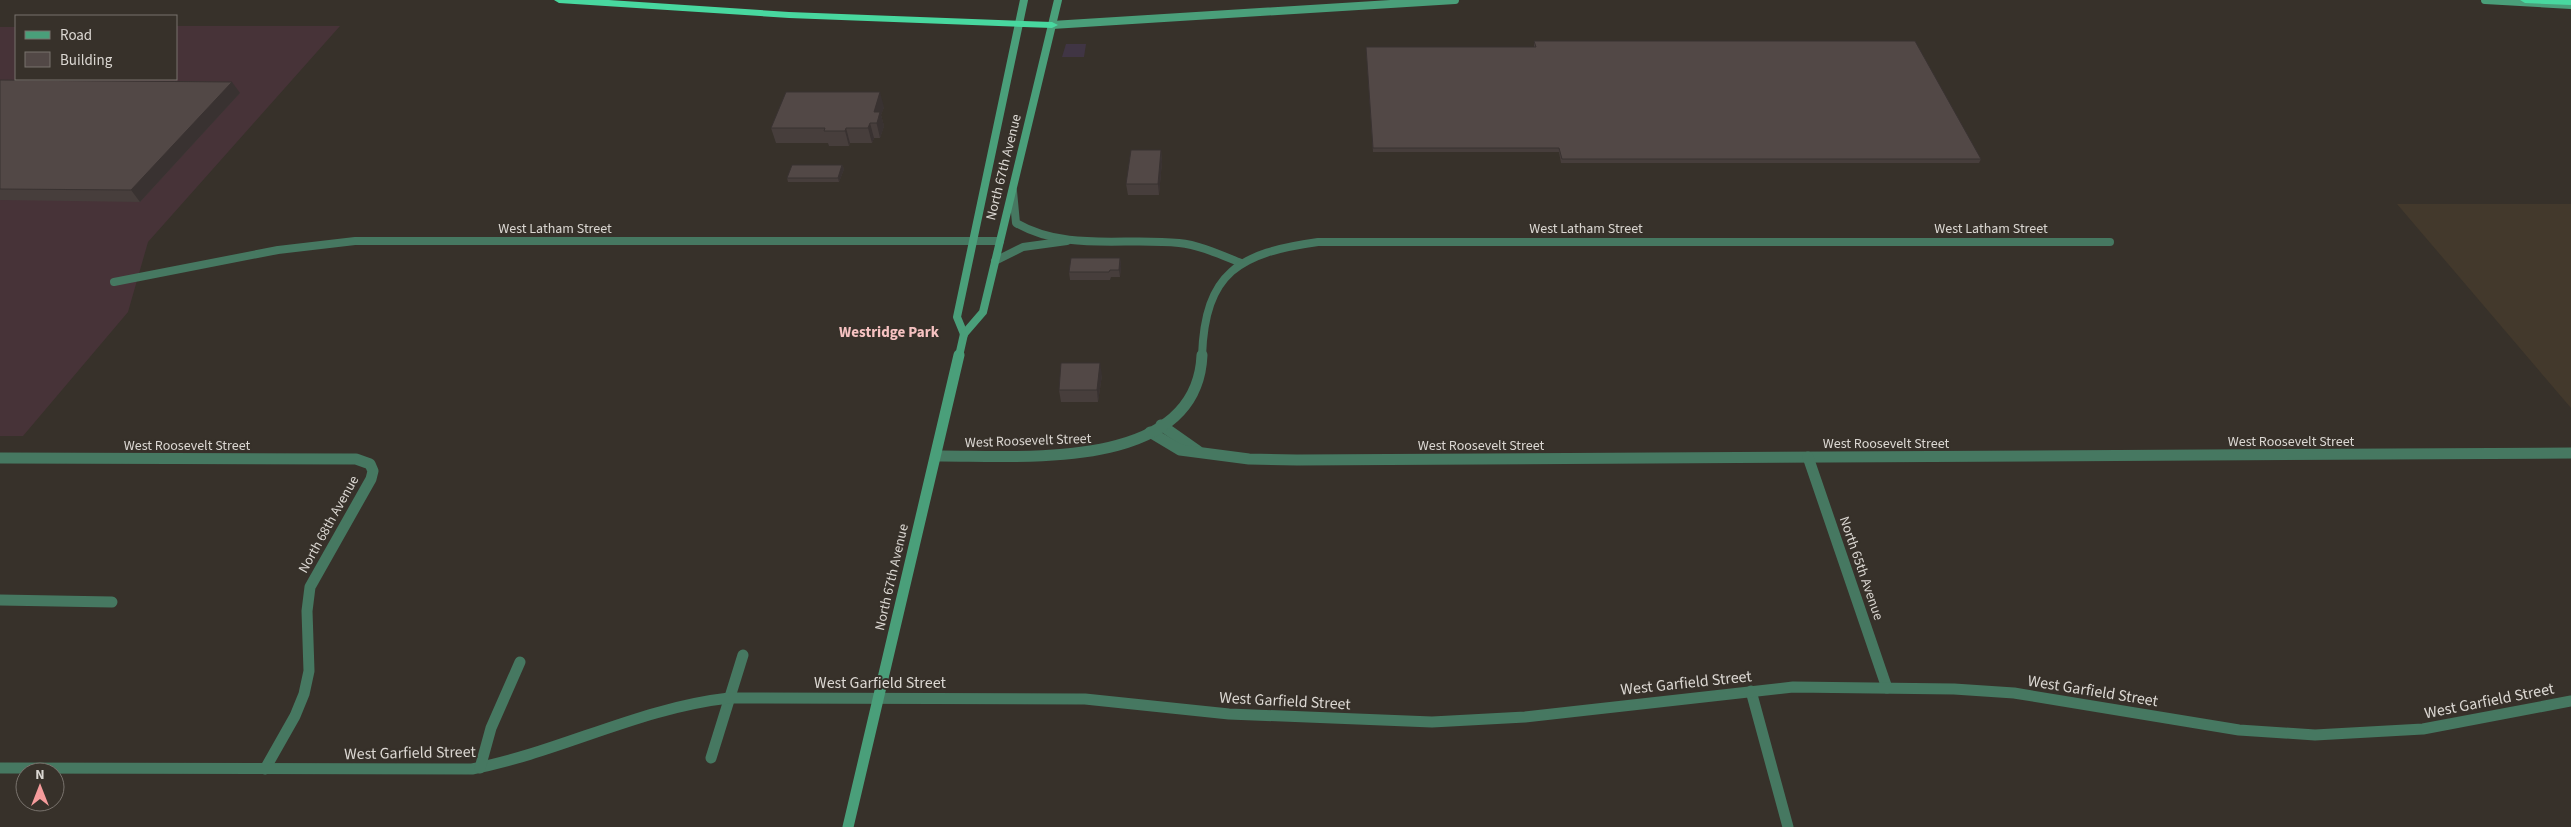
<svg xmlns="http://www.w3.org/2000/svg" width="2571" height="827" viewBox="0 0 2571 827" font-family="'Source Sans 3',sans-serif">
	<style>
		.commercial { fill: #403544 }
		.industrial { fill: #473338 }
		.built { fill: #43392c }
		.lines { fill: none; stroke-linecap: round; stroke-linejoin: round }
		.street-far1 { stroke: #467861; stroke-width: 8 }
		.street { stroke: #467861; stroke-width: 11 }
		.secondary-far1 { stroke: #4a9f7a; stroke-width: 8 }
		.secondary { stroke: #4a9f7a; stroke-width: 11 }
		.highway { fill: #48d89f; fill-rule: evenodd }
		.wall { fill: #473e3c }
		.shaded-wall { fill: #393231 }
		.building { fill: #524846; stroke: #393231 }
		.labels { text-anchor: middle; stroke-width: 4; stroke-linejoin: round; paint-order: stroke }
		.street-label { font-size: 14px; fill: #dbd7d2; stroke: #37312a }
		.neighbourhood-label { font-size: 15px; font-weight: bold; fill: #f6c2c1; stroke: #37312a }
		.near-street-label { font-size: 16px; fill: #dbd7d2; stroke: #37312a }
	</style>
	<rect width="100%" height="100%" fill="#37312a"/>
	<path class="commercial" d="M1066,44H1086L1084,57H1062Z"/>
	<path class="industrial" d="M176,26H340L148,242L128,312L23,436H0V27H16V79H176Z"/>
	<path class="built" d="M2397,204H2571V408Z"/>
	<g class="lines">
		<g class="street-far1">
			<path d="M1013,191L1016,223C1066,252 1124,237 1179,243C1200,245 1221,255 1241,263"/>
			<path d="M995,261L1023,247L1067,241"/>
			<path d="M114,282L278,250L355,241H1000"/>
			<path d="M1202,356C1205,272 1239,253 1318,242H2110"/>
		</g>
		<g class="street">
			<path d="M1161,425L1198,451"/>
			<path d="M1150,432L1180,450L1249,459L1297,460L2571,453"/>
			<path d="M936,456C1017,455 1197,474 1202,355"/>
			<path d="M1808,457L1887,688"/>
			<path d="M0,458L356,459L370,464L373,471L371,479L310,587L307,611L309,671L304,694L295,716L265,769"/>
			<path d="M0,600L112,602"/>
			<path d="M1751,691L1788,827"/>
			<path d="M711,758L743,655"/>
			<path d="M0,768L472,769C560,752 639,708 729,698L1085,699L1229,714L1432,722L1525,717L1793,687L1954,689L2014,693L2239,730L2315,735L2423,729L2571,701"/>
			<path d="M480,768L491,728L520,662"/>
		</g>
		<g class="secondary-far1">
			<path d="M2485,0L2571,5"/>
			<path d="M1052,25L1455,0"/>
			<path d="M964,334L957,317L1024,0"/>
			<path d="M959,356L964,334L983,312L1058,0"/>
		</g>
		<path class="secondary" d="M848,827L959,355"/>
		<g class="highway">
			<path d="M554,0H609L789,12L1052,22L1058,25L1052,28L789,18L559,3Z"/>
			<path d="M2520,0H2571V5L2525,3Z"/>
		</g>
	</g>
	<g class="wall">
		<path d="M1534,41L1981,159L1979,163H1561L1559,152H1373L1366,47H1534Z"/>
		<path d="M0,80L240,93L140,202L0,200Z"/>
		<path d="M884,107L881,115L884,126L880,138H874L872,143H850L849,146H829L828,143H776L771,128Z"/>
		<path d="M1161,150L1162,162L1159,195H1128L1126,184Z"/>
		<path d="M842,165L844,169L839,182H788L787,178Z"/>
		<path d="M1120,258L1121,266L1120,277H1111L1110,280H1070L1069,272Z"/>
		<path d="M1102,375L1098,402H1061L1059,390Z"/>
	</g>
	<g class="shaded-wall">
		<path d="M232,82L240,93L140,202L131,190Z"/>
		<path d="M880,92L884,107L881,115L884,126L880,138L874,112Z"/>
		<path d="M870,123L874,138L872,143L868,128Z"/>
		<path d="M846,128L850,143L849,146L845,131Z"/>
		<path d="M1161,150L1162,162L1159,195L1158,184Z"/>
		<path d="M842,165L844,169L839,182L838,178Z"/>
		<path d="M1120,258L1121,266L1120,277L1119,270Z"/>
		<path d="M1100,363L1102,375L1098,402L1097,390Z"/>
	</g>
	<g class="building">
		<path d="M1534,41H1915L1981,159H1562L1559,148H1373L1366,47H1536Z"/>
		<path d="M0,80L232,82L131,190L0,189Z"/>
		<path d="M786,92H880L874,112H880L877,123H870L868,128H846L845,131H824L825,128H771Z"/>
		<path d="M1131,150H1161L1158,184H1126Z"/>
		<path d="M792,165H842L838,178H787Z"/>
		<path d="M1071,258H1120L1119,270H1110L1109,272H1069Z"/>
		<path d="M1061,363H1100L1097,390H1059Z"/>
	</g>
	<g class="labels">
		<g class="street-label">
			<text transform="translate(1003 167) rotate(-76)" y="5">North 67th Avenue</text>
			<text x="555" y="233">West Latham Street</text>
			<text x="1586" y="233">West Latham Street</text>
			<text x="1991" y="233">West Latham Street</text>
			<text transform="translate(1028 440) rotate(-2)" y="5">West Roosevelt Street</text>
			<text x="2291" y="446">West Roosevelt Street</text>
			<text x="1886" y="448">West Roosevelt Street</text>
			<text x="187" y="450">West Roosevelt Street</text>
			<text x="1481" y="450">West Roosevelt Street</text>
			<text transform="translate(328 524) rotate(-61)" y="5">North 68th Avenue</text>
			<text transform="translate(1862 568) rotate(71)" y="5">North 65th Avenue</text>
			<text transform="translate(891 577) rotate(-77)" y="5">North 67th Avenue</text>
		</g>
		<g class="neighbourhood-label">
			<text x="889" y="337">Westridge Park</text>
		</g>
		<g class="near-street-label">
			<text x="880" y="688">West Garfield Street</text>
			<text transform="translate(1686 682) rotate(-6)" y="6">West Garfield Street</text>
			<text transform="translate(2093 690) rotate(9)" y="6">West Garfield Street</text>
			<text transform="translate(1285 700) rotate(3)" y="6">West Garfield Street</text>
			<text transform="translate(2489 700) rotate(-11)" y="6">West Garfield Street</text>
			<text transform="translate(410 752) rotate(-1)" y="6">West Garfield Street</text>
		</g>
	</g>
	<rect x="15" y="15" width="162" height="65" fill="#37312a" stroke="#79736d"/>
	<rect x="25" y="31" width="25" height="8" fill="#4a9f7a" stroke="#79736d"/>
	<text x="60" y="40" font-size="15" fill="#dbd7d2">Road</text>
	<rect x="25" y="52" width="25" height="15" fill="#524846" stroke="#79736d"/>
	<text x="60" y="65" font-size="15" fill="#dbd7d2">Building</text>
	<g transform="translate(40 787)"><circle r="24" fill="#37312a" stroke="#79736d"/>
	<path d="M0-4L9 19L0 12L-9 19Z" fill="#f59b9b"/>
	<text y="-8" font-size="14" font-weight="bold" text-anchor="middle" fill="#dbd7d2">N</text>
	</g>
</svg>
